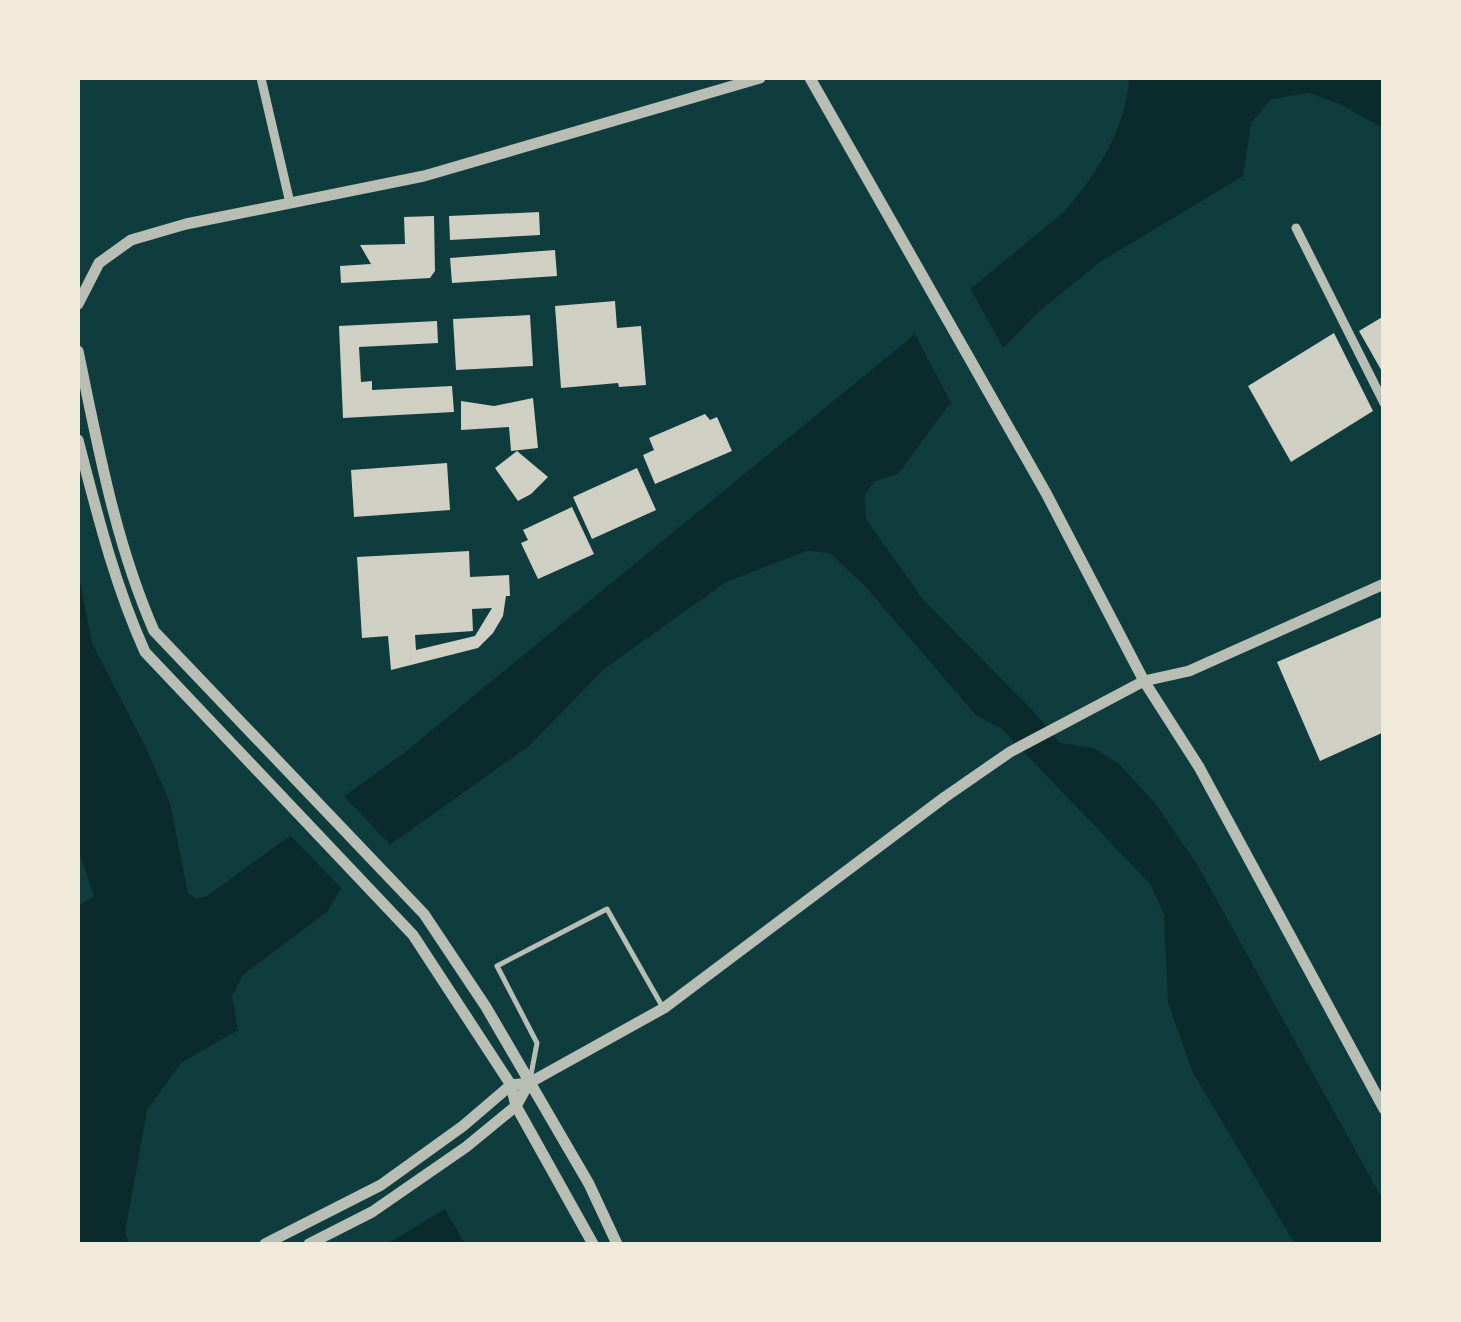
<svg xmlns="http://www.w3.org/2000/svg" width="1461" height="1322" viewBox="0 0 1461 1322" font-family="'IBM Plex Sans',sans-serif">
	<style>
		.water { fill: #0a2a2b }
		.pier { fill: #0f3d3e }
		.building { fill: #cfcfc3; fill-rule: evenodd }
		.lines { fill: none; stroke-linecap: round; stroke-linejoin: round }
		.service { stroke: #b8beb3; stroke-width: 5 }
		.minor { stroke: #b8beb3; stroke-width: 9 }
		.tertiary { stroke: #b8beb3; stroke-width: 11 }
	</style>
	<rect width="100%" height="100%" fill="#0f3d3e"/>
	<g class="water">
		<path d="M1129,78H1383V128L1340,104L1309,93L1271,99L1251,123L1243,176L1100,262L1037,313L947,407L898,474L875,481L865,494L866,519L922,598L1034,712L1060,743L1094,748L1119,764L1155,803L1198,866L1383,1200V1244H1295L1193,1073L1168,1003L1164,915L1151,885L1002,729L976,715L864,585L830,553L807,551L726,582L604,669L529,746L360,866L342,887L327,912L243,975L232,996L238,1030L181,1063L147,1110L125,1232L129,1244H78V906L94,896L78,848V572L92,643L147,750L170,803L188,893L196,899L207,896L404,753L1064,212C1097,174 1126,129 1129,78Z"/>
		<path d="M445,1209L465,1244H387Z"/>
	</g>
	<g class="pier">
		<path d="M970,288L1006,353L979,381L951,403L915,334Z"/>
		<path d="M340,792L394,849L363,870L345,892L286,831Z"/>
	</g>
	<g class="building">
		<path d="M539,212L540,235L450,240L449,216Z"/>
		<path d="M434,216L435,271L430,278L341,283L340,266L371,264L360,245L405,244L404,217Z"/>
		<path d="M555,250L557,276L452,283L450,258Z"/>
		<path d="M615,301L617,328L641,326L646,385L619,387L618,383L561,388L555,306Z"/>
		<path d="M530,315L533,366L456,370L453,319Z"/>
		<path d="M1384,316V375L1359,331Z"/>
		<path d="M437,321L438,343L359,347L361,382L372,381V390L452,386L454,412L343,418L339,326Z"/>
		<path d="M1334,333L1373,411L1291,462L1248,386Z"/>
		<path d="M533,398L538,448L511,451L509,427L461,430V401L494,406Z"/>
		<path d="M705,414L710,420L717,417L732,451L655,484L643,455L654,450L649,438Z"/>
		<path d="M517,451L548,477L531,494L518,501L495,468Z"/>
		<path d="M447,463L450,510L354,517L351,470Z"/>
		<path d="M637,468L656,510L592,539L573,497Z"/>
		<path d="M572,507L594,554L538,579L521,543L528,540L523,530Z"/>
		<path d="M469,551L470,577L509,575L510,596H506L503,616L493,633L478,648L391,670L388,636L362,638L357,557ZM492,608L475,636L416,650L415,635L473,631L472,609Z"/>
		<path d="M1384,616V732L1320,761L1277,662Z"/>
	</g>
	<g class="lines">
		<path class="service" d="M530,1080L537,1043L497,966L607,909L662,1006"/>
		<g class="minor">
			<path d="M261,78L290,203"/>
			<path d="M1296,228L1384,403"/>
		</g>
		<g class="tertiary">
			<path d="M810,78L1046,493L1144,681L1199,767L1384,1109"/>
			<path d="M78,304L99,263L131,240L186,224L424,176L760,78"/>
			<path d="M78,351C98,446 115,542 154,631L424,914L486,1007L589,1184L617,1244"/>
			<path d="M78,440C97,513 114,583 145,652L413,935L511,1085L516,1106L593,1244"/>
			<path d="M265,1244L381,1185L463,1126L511,1085L529,1083L664,1008L945,797L1010,752L1144,681L1189,671L1384,584"/>
			<path d="M309,1244L372,1212L466,1147L516,1106L529,1083"/>
		</g>
	</g>
	<rect width="1461" height="1322" fill="none" stroke="#f1e9da" stroke-width="160"/>
</svg>
